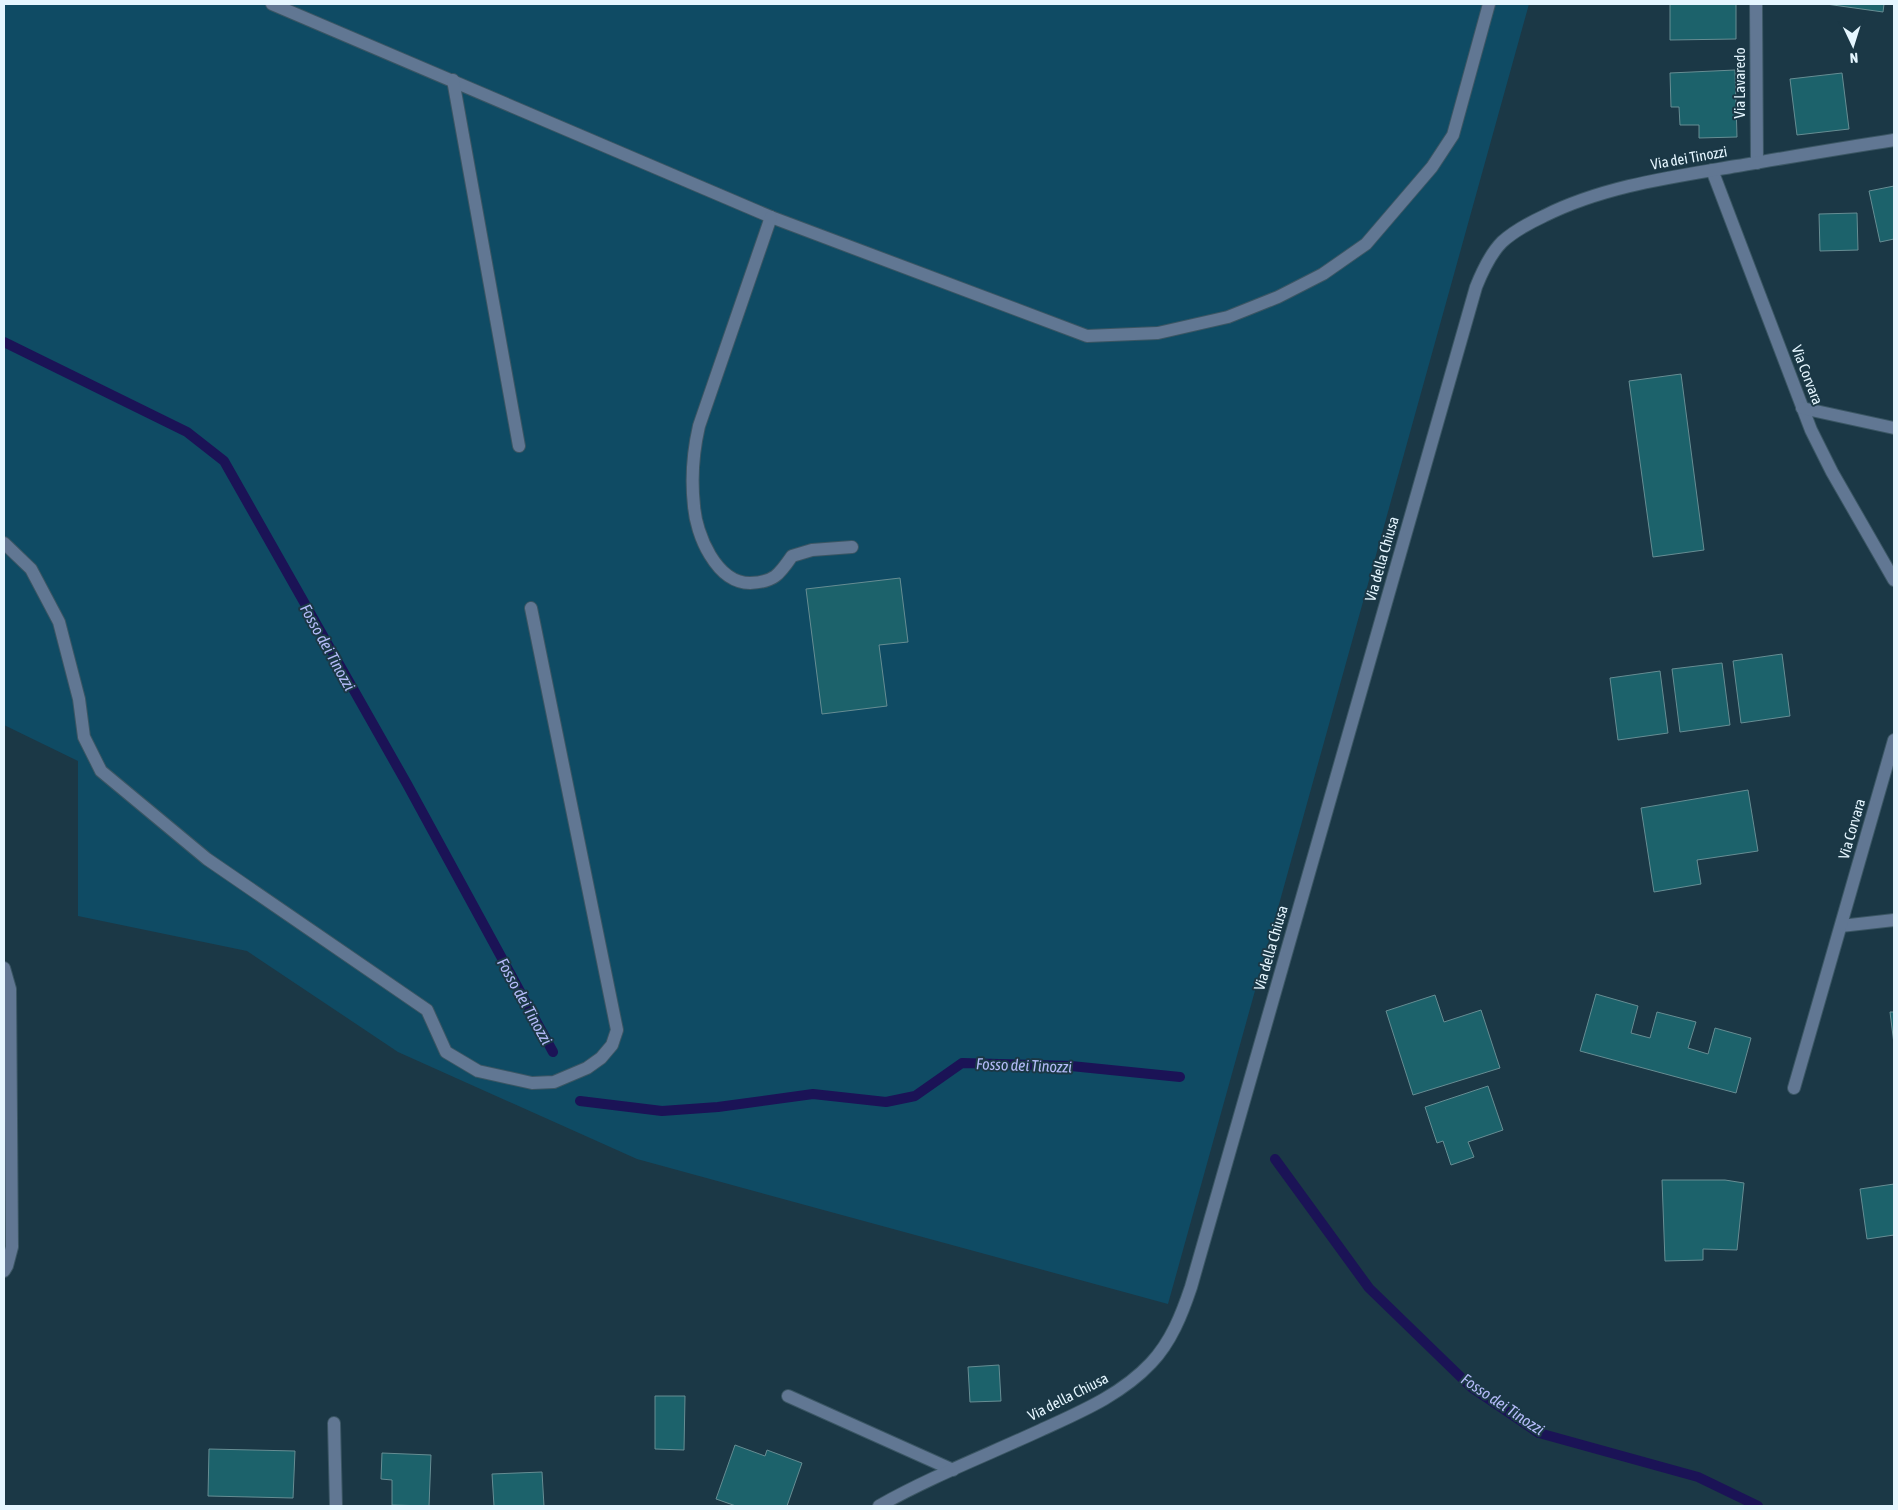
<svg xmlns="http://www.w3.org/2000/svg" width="1898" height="1510" viewBox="0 0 1898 1510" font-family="'Asap Condensed',sans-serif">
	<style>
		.green { fill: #0f4b64 }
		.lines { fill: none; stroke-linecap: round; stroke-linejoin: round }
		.stream { stroke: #1b1356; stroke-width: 10 }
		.building { fill: #1c626b; stroke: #668d93 }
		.service-casing { stroke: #3b5664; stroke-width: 14 }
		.minor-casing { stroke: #3b5664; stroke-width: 14 }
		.service { stroke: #617793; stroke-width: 12 }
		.minor { stroke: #617793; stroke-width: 12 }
		.labels { text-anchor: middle; stroke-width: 4; stroke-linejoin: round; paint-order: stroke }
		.street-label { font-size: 15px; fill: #e5f6ff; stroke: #1b3846 }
		.water-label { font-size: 16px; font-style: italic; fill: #b4bbf8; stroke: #1b3846 }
	</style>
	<rect width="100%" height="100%" fill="#1b3846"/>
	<path class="green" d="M4,4H1529L1168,1304L637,1159L398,1052L247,951L78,916V761L4,725Z"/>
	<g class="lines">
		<g class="stream">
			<path d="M4,342L187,432L224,461L407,784L553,1052"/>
			<path d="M580,1101L662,1111L718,1107L813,1094L886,1102L915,1096L962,1063L1071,1066L1180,1077"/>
			<path d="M1275,1159L1369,1288L1471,1387L1539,1433L1698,1477L1758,1506"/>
		</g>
	</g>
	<g class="building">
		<path d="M1670,4H1736V39L1670,40Z"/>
		<path d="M1826,4H1884L1883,12Z"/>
		<path d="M1735,70L1737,137L1699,138V125H1680L1679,107H1671L1670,73Z"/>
		<path d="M1842,73L1849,129L1797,135L1790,79Z"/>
		<path d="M1894,186V239L1880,242L1869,191Z"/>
		<path d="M1857,213L1858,250L1820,251L1819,214Z"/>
		<path d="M1681,374L1704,550L1653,557L1629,381Z"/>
		<path d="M900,578L908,642L879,645L887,706L822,714L806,589Z"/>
		<path d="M1782,654L1790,716L1741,723L1733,661Z"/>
		<path d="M1722,663L1730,725L1680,732L1672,669Z"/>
		<path d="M1660,671L1668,733L1618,740L1610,678Z"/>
		<path d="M1748,790L1758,851L1697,860L1701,884L1654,892L1641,808Z"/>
		<path d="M1596,994L1638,1006L1631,1033L1650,1038L1657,1012L1696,1022L1688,1048L1708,1054L1715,1028L1751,1038L1736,1093L1580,1051Z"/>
		<path d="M1435,995L1444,1022L1481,1010L1500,1068L1413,1095L1386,1011Z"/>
		<path d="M1890,1012H1894V1044Z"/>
		<path d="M1488,1086L1503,1130L1468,1142L1474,1157L1451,1165L1443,1141L1437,1143L1425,1107Z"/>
		<path d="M1662,1180H1725L1744,1183L1737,1250L1703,1249V1260L1665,1261Z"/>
		<path d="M1894,1184V1235L1867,1239L1860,1189Z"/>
		<path d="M999,1365L1001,1401L970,1402L968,1367Z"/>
		<path d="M655,1396H685L684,1450L655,1449Z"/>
		<path d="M735,1445L765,1456L767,1450L802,1463L787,1506H736L716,1499Z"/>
		<path d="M209,1449L295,1451L293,1498L208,1496Z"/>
		<path d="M382,1453L431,1455L429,1506L392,1505V1480L381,1479Z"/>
		<path d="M542,1472L544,1506H494L492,1474Z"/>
	</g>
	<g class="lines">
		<g class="service-casing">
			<g id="service">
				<path d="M272,4L771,217L1087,336L1158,333L1228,317L1278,297L1323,274L1366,244L1432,167L1453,135L1489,4"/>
				<path d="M453,80L519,446"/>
				<path d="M771,217L699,426C693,452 691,479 694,506C696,534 716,583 750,583C774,582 779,575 792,556L812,550L852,547"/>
				<path d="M4,543L31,569L59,622L79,699L84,737L101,771L207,859L427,1010L446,1052L478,1071L532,1083L554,1082L587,1068L601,1058L612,1045L617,1030L531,608"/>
			</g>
		</g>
		<g class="minor-casing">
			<g id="minor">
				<path d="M1756,4L1757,163"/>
				<path d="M1712,170L1811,430L1832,472L1894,580"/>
				<path d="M1802,408L1894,428"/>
				<path d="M1841,926L1894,920"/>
				<path d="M4,968L10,989L12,1247L7,1266L4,1271"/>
				<path d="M1794,1088L1894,740"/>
				<path d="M788,1396L953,1470"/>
				<path d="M334,1423L336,1506"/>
				<path d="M879,1506C930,1477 987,1455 1041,1430C1080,1412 1121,1395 1151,1363C1171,1342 1182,1314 1191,1287L1476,287C1482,272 1490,254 1502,242C1514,231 1529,223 1544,216C1604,186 1672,177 1737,166C1790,157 1842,148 1894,140"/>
			</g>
		</g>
		<use href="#service" class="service"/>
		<use href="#minor" class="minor"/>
	</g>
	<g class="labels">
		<g class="street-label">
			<text transform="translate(1740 83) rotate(-90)" y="5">Via Lavaredo</text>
			<text transform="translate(1689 158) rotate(-10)" y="5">Via dei Tinozzi</text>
			<text transform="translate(1807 375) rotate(69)" y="5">Via Corvara</text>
			<text transform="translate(1382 559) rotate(-74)" y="5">Via della Chiusa</text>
			<text transform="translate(1852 829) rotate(-74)" y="5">Via Corvara</text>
			<text transform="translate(1271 948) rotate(-74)" y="5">Via della Chiusa</text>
			<text transform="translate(1068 1397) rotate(-27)" y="5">Via della Chiusa</text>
		</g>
		<g class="water-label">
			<text transform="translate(328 647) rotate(61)" y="6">Fosso dei Tinozzi</text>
			<text transform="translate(525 1001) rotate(61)" y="6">Fosso dei Tinozzi</text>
			<text transform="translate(1024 1065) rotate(2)" y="6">Fosso dei Tinozzi</text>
			<text transform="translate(1503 1404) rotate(34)" y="6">Fosso dei Tinozzi</text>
		</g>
	</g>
	<rect width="1898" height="1510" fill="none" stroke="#e5f6ff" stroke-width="10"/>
	<g transform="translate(1853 45) rotate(176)" stroke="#1b3846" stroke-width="4" paint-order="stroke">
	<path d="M0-4L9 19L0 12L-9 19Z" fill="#e5f6ff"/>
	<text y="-8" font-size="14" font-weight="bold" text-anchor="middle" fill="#e5f6ff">N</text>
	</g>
</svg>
